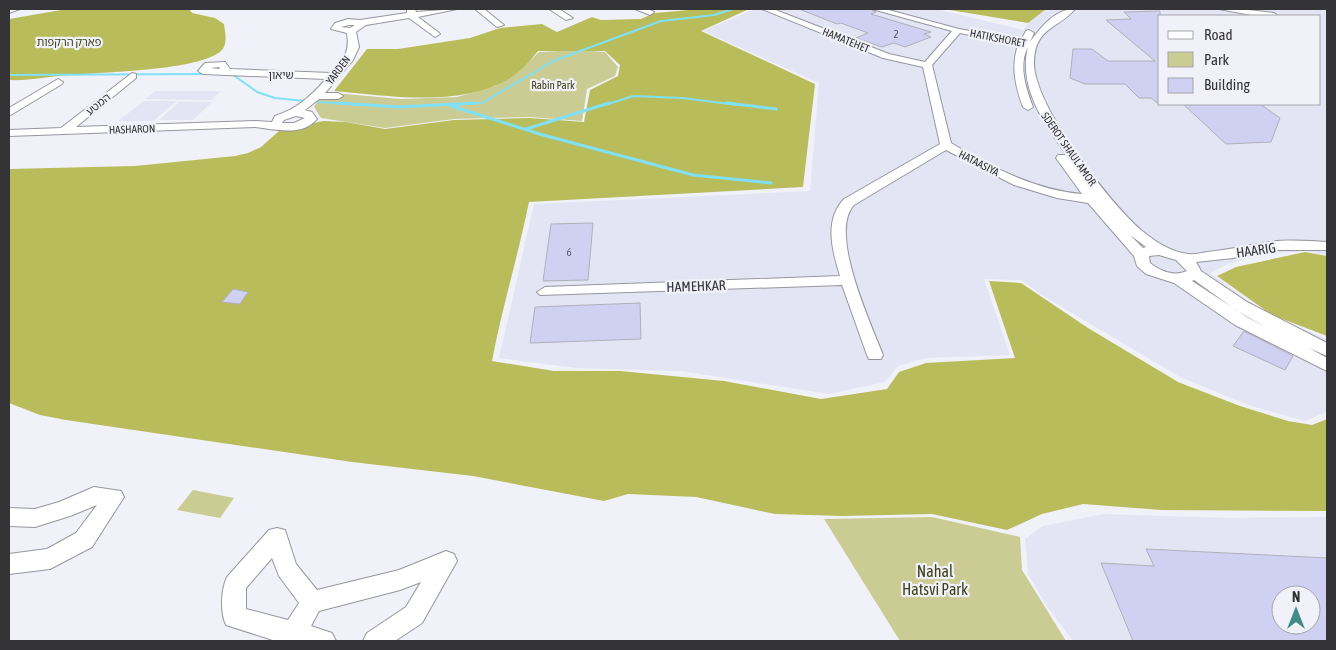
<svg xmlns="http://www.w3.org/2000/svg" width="1336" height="650" viewBox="0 0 1336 650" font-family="'Asap Condensed','Noto Sans Hebrew',sans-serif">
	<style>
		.built { fill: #e4e5f4; fill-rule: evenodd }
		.green { fill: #cacc94 }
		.forest { fill: #b9bc5b }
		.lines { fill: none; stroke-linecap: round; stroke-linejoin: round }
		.stream-far1 { stroke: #80e1f6; stroke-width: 2 }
		.stream { stroke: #80e1f6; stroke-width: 3 }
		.building { fill: #d0d0f3; stroke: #b0b0b7; fill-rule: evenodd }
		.minor-casing { stroke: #96969e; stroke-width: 2 }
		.minor { fill: #fff; fill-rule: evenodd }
		.labels { text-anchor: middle; stroke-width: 4.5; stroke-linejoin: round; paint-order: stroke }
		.number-label { font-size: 11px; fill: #5b5b66 }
		.far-street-label { font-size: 11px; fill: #343437; stroke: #f1f1f9 }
		.far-park-label { font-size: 11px; fill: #414219; stroke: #f1f1f9 }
		.street-label { font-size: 14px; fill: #343437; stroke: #f1f1f9 }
		.near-park-label { font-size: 16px; fill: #414219; stroke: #f1f1f9 }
	</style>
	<rect width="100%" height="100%" fill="#f1f1f9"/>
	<g class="built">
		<path d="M755,9H936L1023,30L1039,9H1327V255L1305,251L1264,254L1228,264L1210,273L1267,314L1327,339V412L1305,421L1251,406L1180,377L1040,294L1022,280L984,279L1010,355L926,358L898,366L885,382L829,394L681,371L576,368L499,358L534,204L810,191L819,83L703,31ZM1160,16H1320V104H1160Z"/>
		<path d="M156,91H221L211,100L145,99Z"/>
		<path d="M144,101H177L153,121H118Z"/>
		<path d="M179,102H212L193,120H159Z"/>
		<path d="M1103,514L1230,518L1327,517V641H1073L1046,605L1028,574L1025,539L1043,526ZM1281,595H1311V625H1281Z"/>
	</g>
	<g class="green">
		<path d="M578,50L605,52L618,67L615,76L587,89L582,121L530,117L454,119L385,128L321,118L314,107L318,100L334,93L401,99L457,97L495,86L520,71L539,52Z"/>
		<path d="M193,490L234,498L220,518L177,510Z"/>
		<path d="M932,517L1020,537L1022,570L1066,641H900L824,519Z"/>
	</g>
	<g class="forest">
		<path d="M67,9H189L192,13L215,18L224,24C225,32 228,43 222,50C201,71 101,72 70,75C50,76 29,81 9,80V19Z"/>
		<path d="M749,9L701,31L815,84L803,187L529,202C518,256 502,308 492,361L554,371H620L724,381L821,399L887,389L899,372L926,363L1015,358L989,281L1021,283L1088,328L1178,382L1240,406L1288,421L1312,425L1327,419V511L1162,510L1083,504L1042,514L1007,530L932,514L843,516L775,514L696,497L628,494L604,501L473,476L352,462L66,420L40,415L9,403V169L135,166L235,156L248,153L261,147L279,131L323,121L346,122L385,129L454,120L530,118L584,122L590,90L618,76L620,65L605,51H538C532,58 527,65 520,71C471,110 391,96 334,91L367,49H398L470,38L500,28L542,24L557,32L592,17L601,20L641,19L654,13L689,10Z"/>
		<path d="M944,9H1046L1028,23Z"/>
		<path d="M1305,252L1327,256V336L1272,315L1217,276L1236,267Z"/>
	</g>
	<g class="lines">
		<g class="stream-far1">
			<path d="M232,74L257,92L275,98L305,101"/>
			<path d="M9,75L207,74"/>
			<path d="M318,102L359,105"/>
			<path d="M450,105L482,103L553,61L661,21L714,15L733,9"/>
			<path d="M605,105L633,96L682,98L738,105"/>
		</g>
		<g class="stream">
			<path d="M339,103L399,107L476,103"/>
			<path d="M727,103L776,109"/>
			<path d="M451,106L543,135L693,175L771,183"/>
			<path d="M526,129L609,103"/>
		</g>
	</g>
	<g class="building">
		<path d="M799,9H870L876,12L871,14L931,32L924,34L931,37L905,47L894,43L882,47L856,38L868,33L841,23L837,24Z"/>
		<path d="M1160,11V105L1151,98H1139L1125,84H1085L1070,78L1073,49H1092L1108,61H1155L1106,20L1131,19L1124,12Z"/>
		<path d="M1183,104H1260L1280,118L1271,142L1226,144Z"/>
		<path d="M593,223L588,280L543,281L551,224Z"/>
		<path d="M233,289L248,292L240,304L222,302Z"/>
		<path d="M640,303L641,339L530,343L535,307Z"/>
		<path d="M1244,331L1293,356L1285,370L1233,346Z"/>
		<path d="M1146,549L1327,558V641H1133L1101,563L1154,566ZM1281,595H1311V625H1281Z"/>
	</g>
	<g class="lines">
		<g class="minor-casing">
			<g id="minor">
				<path d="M9,9H20L9,13Z"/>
				<path d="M407,9H415L416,12L457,9L418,17L438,32L440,34L435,37L409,18L366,25L356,32L359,47L353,60L325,93H338L343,96L338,99H319L305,110L312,112L317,119C302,137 275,129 255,127L9,136V130L61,128L132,73L136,74V78L76,127L255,121L272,122L275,116C297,109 311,96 326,79L203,74L198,71L205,63L225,62L230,69L331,73C344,58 350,53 347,33L331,29L335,23L348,19L360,20L407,13ZM349,25H355L350,28L341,27ZM219,67L220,69L210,68H211ZM296,116L305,118L294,123H282L284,120Z"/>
				<path d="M475,9H484L504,25L497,27Z"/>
				<path d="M549,9H559L573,18L566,20Z"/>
				<path d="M635,9H648L654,12L650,15Z"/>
				<path d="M762,9H773L889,54L925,62L952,31L872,9H885L959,29L1021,40L1026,31L1029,30L1034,33L1030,42C1041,27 1055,9 1075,9C1060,28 1034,27 1034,63C1034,106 1109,202 1141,230C1154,241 1171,252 1188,254C1193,255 1201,253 1207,252C1228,250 1249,245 1270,242C1288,239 1309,241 1327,242V250H1272L1233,258L1196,262L1201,271L1247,302L1327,343V356L1309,348L1327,358V371L1235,325L1174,283L1146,274L1137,266L1134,256L1088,203L1057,198L1014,185L946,150L854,205C828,232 871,324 883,355L881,359H869L867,355L842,285L540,295L537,292L545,287L840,276C832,250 824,220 844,199L940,144L923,67L883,58ZM960,33L1018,45C1011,66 1015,86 1023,107L1028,110L1033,107C1026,89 1018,65 1028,47C1016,96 1056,139 1083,177L1066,155H1058L1056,158L1082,194C1035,190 991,167 951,143L932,65ZM1130,235L1146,247L1143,248ZM1159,255L1176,260L1187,271C1174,277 1160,271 1150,263L1149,256ZM1194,280L1236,310L1267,328L1247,317L1192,281Z"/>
				<path d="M1219,9H1240L1274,13L1278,16H1257Z"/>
				<path d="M58,79L63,82L62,84L9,116V108Z"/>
				<path d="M94,487L121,491L124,497L92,547L50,569L9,574V554L47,549L76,533L97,505L70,516L35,527L9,526V508L35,509L59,502Z"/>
				<path d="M277,528L285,530L296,564L317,590L399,570L446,551L454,554L457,561L422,623L395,641H363L367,633L406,607L421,582L400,590L319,611L311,626L332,633L336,641H276L226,625C220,612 221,590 227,577L269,530ZM272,558L279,576L299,603L288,620L246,609V588Z"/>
			</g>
		</g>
		<use href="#minor" class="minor"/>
	</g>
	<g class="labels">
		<g class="number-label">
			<text x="896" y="38">2</text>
			<text x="569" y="256">6</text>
		</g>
		<g class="far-street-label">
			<text transform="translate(998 38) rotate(11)" y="4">HATIKSHORET</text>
			<text transform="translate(846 40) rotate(22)" y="4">HAMATEHET</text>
			<text transform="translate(338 70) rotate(-53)" y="4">YARDEN</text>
			<text x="281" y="79">שיאון</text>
			<text transform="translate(98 104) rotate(-39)" y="4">המטע</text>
			<text transform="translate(132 129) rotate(-2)" y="4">HASHARON</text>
			<text transform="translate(1069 149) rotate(55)" y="4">SDEROT SHAUL AMOR</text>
			<text transform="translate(979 163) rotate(27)" y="4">HATAASIYA</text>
		</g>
		<g class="far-park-label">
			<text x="69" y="46">פארק הרקפות</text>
			<text x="553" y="89">Rabin Park</text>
		</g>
		<g class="street-label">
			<text transform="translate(1256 250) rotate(-8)" y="5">HAARIG</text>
			<text transform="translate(696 286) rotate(-2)" y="5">HAMEHKAR</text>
		</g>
		<g class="near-park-label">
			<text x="935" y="577">Nahal<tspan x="935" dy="18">Hatsvi Park</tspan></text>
		</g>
	</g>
	<rect width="1336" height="650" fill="none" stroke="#343437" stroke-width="20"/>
	<rect x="1158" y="15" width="162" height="90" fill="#f1f1f9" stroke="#a5a5ab"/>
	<rect x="1168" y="31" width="25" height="8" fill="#ffffff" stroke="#a5a5ab"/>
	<text x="1204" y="40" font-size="15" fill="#343437">Road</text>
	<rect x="1168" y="52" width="25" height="15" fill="#cacc94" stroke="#a5a5ab"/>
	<text x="1204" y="65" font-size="15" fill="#343437">Park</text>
	<rect x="1168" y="78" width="25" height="15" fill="#d0d0f3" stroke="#a5a5ab"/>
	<text x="1204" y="90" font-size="15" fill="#343437">Building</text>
	<g transform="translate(1296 610)"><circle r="24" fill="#f1f1f9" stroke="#a5a5ab"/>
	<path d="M0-4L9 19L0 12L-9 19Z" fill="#438b87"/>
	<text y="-8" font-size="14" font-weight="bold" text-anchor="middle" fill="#343437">N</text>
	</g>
</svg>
